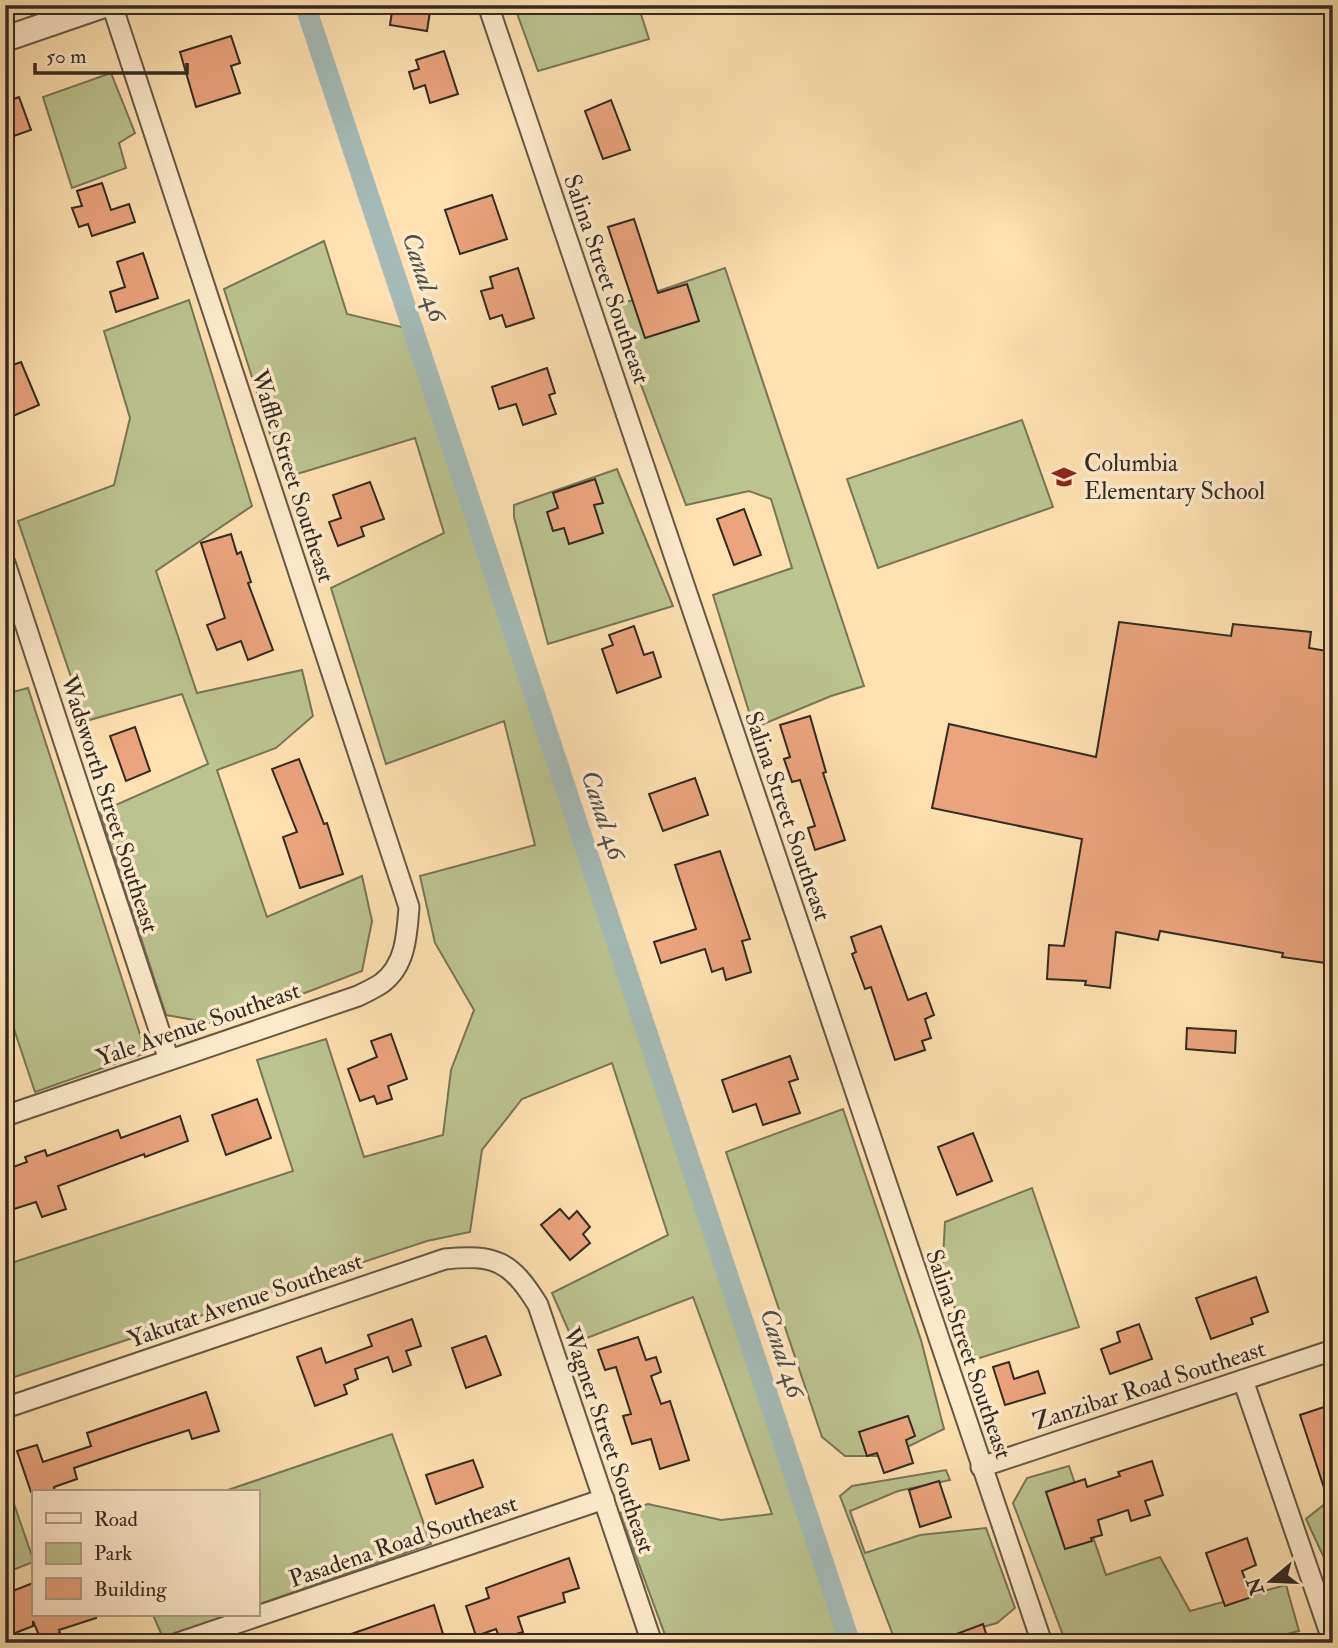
<svg xmlns="http://www.w3.org/2000/svg" width="1338" height="1648" viewBox="0 0 1338 1648" font-family="'IM FELL Double Pica',serif">
	<style>
		.green { fill: #bbc38f; stroke: #777658; stroke-width: 2 }
		.lines { fill: none; stroke-linecap: round; stroke-linejoin: round }
		.canal { stroke: #a4bab6; stroke-width: 21 }
		.building { fill: #eaa47e; stroke: #332a21; stroke-width: 2 }
		.minor-casing { stroke: #665845; stroke-width: 23 }
		.tertiary-casing { stroke: #665845; stroke-width: 28 }
		.minor { stroke: #feebcc; stroke-width: 19 }
		.tertiary { stroke: #feebcc; stroke-width: 24 }
		.labels { text-anchor: middle; stroke-width: 7; stroke-linejoin: round; paint-order: stroke }
		.street-label { font-size: 24px; fill: #332a21; stroke: #feebcc }
		.poi-label { font-size: 24px; fill: #332a21; stroke: #feebcc; text-anchor: start }
		.water-label { font-size: 26px; font-style: italic; fill: #4f4e46; stroke: #feebcc }
	</style>
	<rect width="100%" height="100%" fill="#fee0b1"/>
	<filter id="stains"><feTurbulence type="fractalNoise" baseFrequency=".00286" numOctaves="4"/><feColorMatrix values="0 0 0 0 .2 0 0 0 0 .09 0 0 0 0 .02 0 0 0 .5 -.17"/></filter>
	<radialGradient id="worn" r=".72"><stop offset=".6" stop-color="#630" stop-opacity="0"/><stop offset="1" stop-color="#630" stop-opacity=".3"/></radialGradient>
	<g class="green">
		<path d="M514,5H638L649,39L538,71Z"/>
		<path d="M111,73L135,133L119,143L126,168L72,188L43,97Z"/>
		<path d="M324,241L347,314L406,328L843,1643H668L620,1513L648,1504L721,1520L772,1514L693,1297L574,1343L552,1293L668,1235L612,1063L522,1099L482,1150L470,1232L427,1241L5,1380V1265L293,1171L257,1060L326,1039L364,1157L443,1135L451,1070L474,1010L435,943L420,876L535,845L504,721L386,764L331,588L444,533L415,438L284,478L224,289Z"/>
		<path d="M725,268L864,686L831,696L754,728L713,595L792,568L771,499L749,491L686,505L612,307Z"/>
		<path d="M189,300L252,506L156,571L197,693L302,670L313,716L276,748L217,770L267,917L362,876L372,921L362,971L222,1025L166,1015L100,812L208,764L182,694L86,721L18,521L114,485L130,418L104,331Z"/>
		<path d="M1022,420L1053,507L878,568L847,479Z"/>
		<path d="M617,469L673,606L548,644L514,517V505Z"/>
		<path d="M28,688L146,1053L35,1092L5,1002V694Z"/>
		<path d="M843,1109L921,1340L944,1429L889,1456H845L822,1437L726,1152Z"/>
		<path d="M1032,1188L1079,1327L976,1359L942,1277L945,1222Z"/>
		<path d="M392,1434L431,1544L257,1605V1492H222Z"/>
		<path d="M1069,1466L1106,1575L1160,1557L1190,1611L1286,1585L1299,1631L1250,1643H1066L1013,1503L1027,1478Z"/>
		<path d="M946,1470L950,1480L898,1491L850,1511L865,1553L920,1535L986,1528L1015,1608L997,1623L924,1643H896L840,1496L852,1486Z"/>
		<path d="M5,1478L33,1559V1562L5,1573Z"/>
		<path d="M1333,1499V1575H1332L1306,1519L1327,1502Z"/>
		<path d="M153,1615H229L163,1638Z"/>
	</g>
	<g class="lines">
		<path class="canal" d="M305,5L850,1643"/>
	</g>
	<g class="building">
		<path d="M393,5H431L427,31L390,25Z"/>
		<path d="M231,36L240,63L231,66L240,93L196,107L180,52Z"/>
		<path d="M444,51L458,94L430,103L425,85L414,89L409,72L419,69L416,60Z"/>
		<path d="M19,97L31,130L5,139V102Z"/>
		<path d="M611,100L630,150L603,159L585,111Z"/>
		<path d="M102,183L111,210L129,204L135,222L92,236L88,224L79,227L72,208L82,206L77,191Z"/>
		<path d="M492,195L507,239L460,254L445,210Z"/>
		<path d="M634,219L658,293L687,284L699,321L645,338L608,227Z"/>
		<path d="M143,253L158,298L116,312L110,292L125,287L117,262Z"/>
		<path d="M518,268L534,318L506,327L502,315L490,319L481,291L493,288L490,277Z"/>
		<path d="M21,362L39,405L13,416L5,397V368Z"/>
		<path d="M547,368L555,393L549,395L556,414L523,425L516,404L499,409L492,387Z"/>
		<path d="M595,479L603,503L594,505L603,533L569,544L564,528L553,531L547,512L558,508L553,493Z"/>
		<path d="M370,482L384,519L361,527L364,536L338,546L329,522L341,518L333,495Z"/>
		<path d="M744,509L761,555L734,565L717,519Z"/>
		<path d="M231,534L237,554L241,552L251,582L248,583L273,650L248,660L241,641L217,650L207,625L225,618L201,543Z"/>
		<path d="M1119,622L1231,636L1233,624L1311,632L1309,648L1333,652V964L1282,957L1283,953L1160,931L1158,940L1116,932L1110,988L1085,985L1086,981L1047,979L1049,945L1064,946L1082,839L932,808L949,724L1096,757Z"/>
		<path d="M634,626L644,655L653,652L661,677L617,693L602,649L613,645L609,635Z"/>
		<path d="M810,716L826,772L823,773L845,840L815,850L808,828L815,826L800,780L792,782L784,759L790,757L780,725Z"/>
		<path d="M135,727L150,771L126,781L110,736Z"/>
		<path d="M299,759L324,824L327,823L343,874L300,888L283,837L297,832L272,769Z"/>
		<path d="M695,778L708,815L663,831L649,794Z"/>
		<path d="M720,851L750,939L742,941L751,972L726,980L723,968L712,972L705,949L661,963L654,942L696,929L675,865Z"/>
		<path d="M881,926L908,1000L926,993L934,1015L925,1019L931,1038L922,1041L925,1050L895,1060L871,987L865,989L852,954L856,952L851,937Z"/>
		<path d="M1187,1028L1236,1031L1235,1053L1186,1049Z"/>
		<path d="M391,1034L407,1079L388,1086L392,1099L377,1104L374,1096L360,1101L348,1069L377,1057L371,1041Z"/>
		<path d="M790,1056L798,1079L789,1082L800,1113L763,1125L756,1104L733,1112L722,1080Z"/>
		<path d="M257,1099L271,1138L226,1155L212,1115Z"/>
		<path d="M180,1116L188,1141L145,1157L144,1154L58,1186L66,1209L42,1217L36,1202L11,1210L5,1193V1170L27,1162L25,1157L45,1150L47,1156L118,1130L121,1138Z"/>
		<path d="M973,1133L992,1181L957,1195L938,1147Z"/>
		<path d="M560,1209L569,1219L577,1211L590,1227L583,1234L590,1243L570,1260L541,1225Z"/>
		<path d="M1256,1277L1268,1312L1251,1318L1253,1324L1211,1339L1196,1298Z"/>
		<path d="M412,1319L421,1346L406,1351L411,1365L393,1372L388,1357L355,1369L358,1379L344,1385L347,1394L315,1406L297,1357L321,1348L326,1363L372,1346L368,1335Z"/>
		<path d="M1139,1324L1152,1359L1110,1374L1101,1349L1120,1342L1117,1332Z"/>
		<path d="M486,1336L501,1375L466,1388L452,1348Z"/>
		<path d="M638,1337L646,1360L656,1357L661,1372L651,1376L661,1404L670,1401L689,1460L660,1469L651,1439L632,1444L623,1416L631,1414L616,1367L605,1370L598,1350Z"/>
		<path d="M1009,1362L1014,1379L1038,1371L1045,1393L1005,1405L993,1367Z"/>
		<path d="M206,1392L219,1431L192,1439L189,1430L145,1444L74,1468L77,1479L54,1487L55,1492H31L17,1451L37,1445L43,1462L91,1446L87,1433Z"/>
		<path d="M1330,1405L1333,1414V1505L1330,1506L1300,1415Z"/>
		<path d="M908,1416L915,1436L906,1440L913,1463L884,1473L877,1453L867,1456L859,1432Z"/>
		<path d="M473,1460L483,1487L436,1504L426,1475Z"/>
		<path d="M1152,1461L1163,1495L1145,1501L1150,1515L1131,1521L1128,1510L1098,1520L1102,1535L1091,1538L1092,1541L1065,1549L1046,1492L1085,1479L1087,1487L1120,1476L1118,1472Z"/>
		<path d="M939,1481L951,1517L920,1527L909,1490Z"/>
		<path d="M1247,1538L1256,1565L1242,1571L1252,1597L1225,1606L1206,1553Z"/>
		<path d="M569,1558L579,1588L563,1593L565,1602L518,1617L523,1632L500,1639L496,1629L476,1636L466,1606L489,1598L486,1588Z"/>
		<path d="M33,1583V1615H96V1618L59,1630L60,1633L41,1640L33,1621V1626L5,1637V1594Z"/>
		<path d="M434,1605L443,1634L426,1640L427,1643H334V1640Z"/>
		<path d="M983,1624L989,1643H938V1641Z"/>
	</g>
	<g class="lines">
		<g class="minor-casing">
			<g id="minor">
				<path d="M488,5L1042,1643"/>
				<path d="M5,563L169,1060"/>
				<path d="M5,1116L358,996C366,992 375,988 382,983C406,965 407,934 409,907L112,5"/>
				<path d="M1243,1380L1333,1642"/>
				<path d="M5,1408L445,1259C495,1254 511,1261 538,1305L652,1643"/>
				<path d="M981,1467L1333,1350"/>
				<path d="M178,1643L604,1499"/>
			</g>
		</g>
		<g class="tertiary-casing">
			<path id="tertiary" d="M5,39L104,5"/>
		</g>
		<use href="#minor" class="minor"/>
		<use href="#tertiary" class="tertiary"/>
	</g>
	<defs>
		<g id="school-bare" transform="scale(1.89)"><path d="M0-5L7-2L0 1L-7-2ZM-4 1L0 2.5L4 1V4Q0 6-4 4Z" fill="#8f2418" stroke="#feebcc" stroke-width="2.5" paint-order="stroke"/></g>
	</defs>
	<g fill-rule="evenodd">
		<use href="#school-bare" x="1064" y="477"/>
	</g>
	<g class="labels">
		<g class="street-label">
			<text transform="translate(607 279) rotate(71)" y="8">Salina Street Southeast</text>
			<text transform="translate(293 476) rotate(72)" y="8">Waffle Street Southeast</text>
			<text transform="translate(110 804) rotate(72)" y="8">Wadsworth Street Southeast</text>
			<text transform="translate(788 816) rotate(71)" y="8">Salina Street Southeast</text>
			<text transform="translate(198 1024) rotate(-19)" y="8">Yale Avenue Southeast</text>
			<text transform="translate(245 1300) rotate(-19)" y="8">Yakutat Avenue Southeast</text>
			<text transform="translate(969 1354) rotate(71)" y="8">Salina Street Southeast</text>
			<text transform="translate(1149 1385) rotate(-18)" y="8">Zanzibar Road Southeast</text>
			<text transform="translate(609 1440) rotate(71)" y="8">Wagner Street Southeast</text>
			<text transform="translate(403 1541) rotate(-19)" y="8">Pasadena Road Southeast</text>
		</g>
		<g class="poi-label">
			<text x="1084" y="471">Columbia<tspan x="1084" dy="28">Elementary School</tspan></text>
		</g>
		<g class="water-label">
			<text transform="translate(425 277) rotate(72)" y="9">Canal 46</text>
			<text transform="translate(604 815) rotate(72)" y="9">Canal 46</text>
			<text transform="translate(783 1353) rotate(72)" y="9">Canal 46</text>
		</g>
	</g>
	<rect width="1338" height="1648" fill="none" stroke="#fee0b1" stroke-width="28"/>
	<rect x="7" y="7" width="1324" height="1634" fill="none" stroke="#332a21" stroke-width="3.5"/>
	<rect x="14" y="14" width="1310" height="1620" fill="none" stroke="#332a21" stroke-width="2"/>
	<rect x="32" y="1490" width="228" height="126" fill="#feebcc" stroke="#ad9e88" stroke-width="2"/>
	<rect x="46" y="1513" width="35" height="10" fill="#feebcc" stroke="#ad9e88" stroke-width="2"/>
	<text x="94" y="1526" font-size="21" fill="#332a21">Road</text>
	<rect x="46" y="1543" width="35" height="21" fill="#bbc38f" stroke="#ad9e88" stroke-width="2"/>
	<text x="94" y="1560" font-size="21" fill="#332a21">Park</text>
	<rect x="46" y="1578" width="35" height="21" fill="#eaa47e" stroke="#ad9e88" stroke-width="2"/>
	<text x="94" y="1596" font-size="21" fill="#332a21">Building</text>
	<g transform="translate(1271 1581) rotate(251)" stroke="#feebcc" stroke-width="5" paint-order="stroke">
	<path d="M0-5L12 26L0 18L-12 26Z" fill="#332a21"/>
	<text y="-10" font-size="19" font-weight="bold" text-anchor="middle" fill="#332a21">N</text>
	</g>
	<path d="M35 63v10h152v-10" fill="none" stroke="#332a21" stroke-width="3.5"/>
	<text x="46" y="63" font-size="21" fill="#332a21" stroke="#feebcc" stroke-width="5" paint-order="stroke">50 m</text>
	<rect width="100%" height="100%" filter="url(#stains)"/>
	<rect width="100%" height="100%" fill="url(#worn)"/>
</svg>
